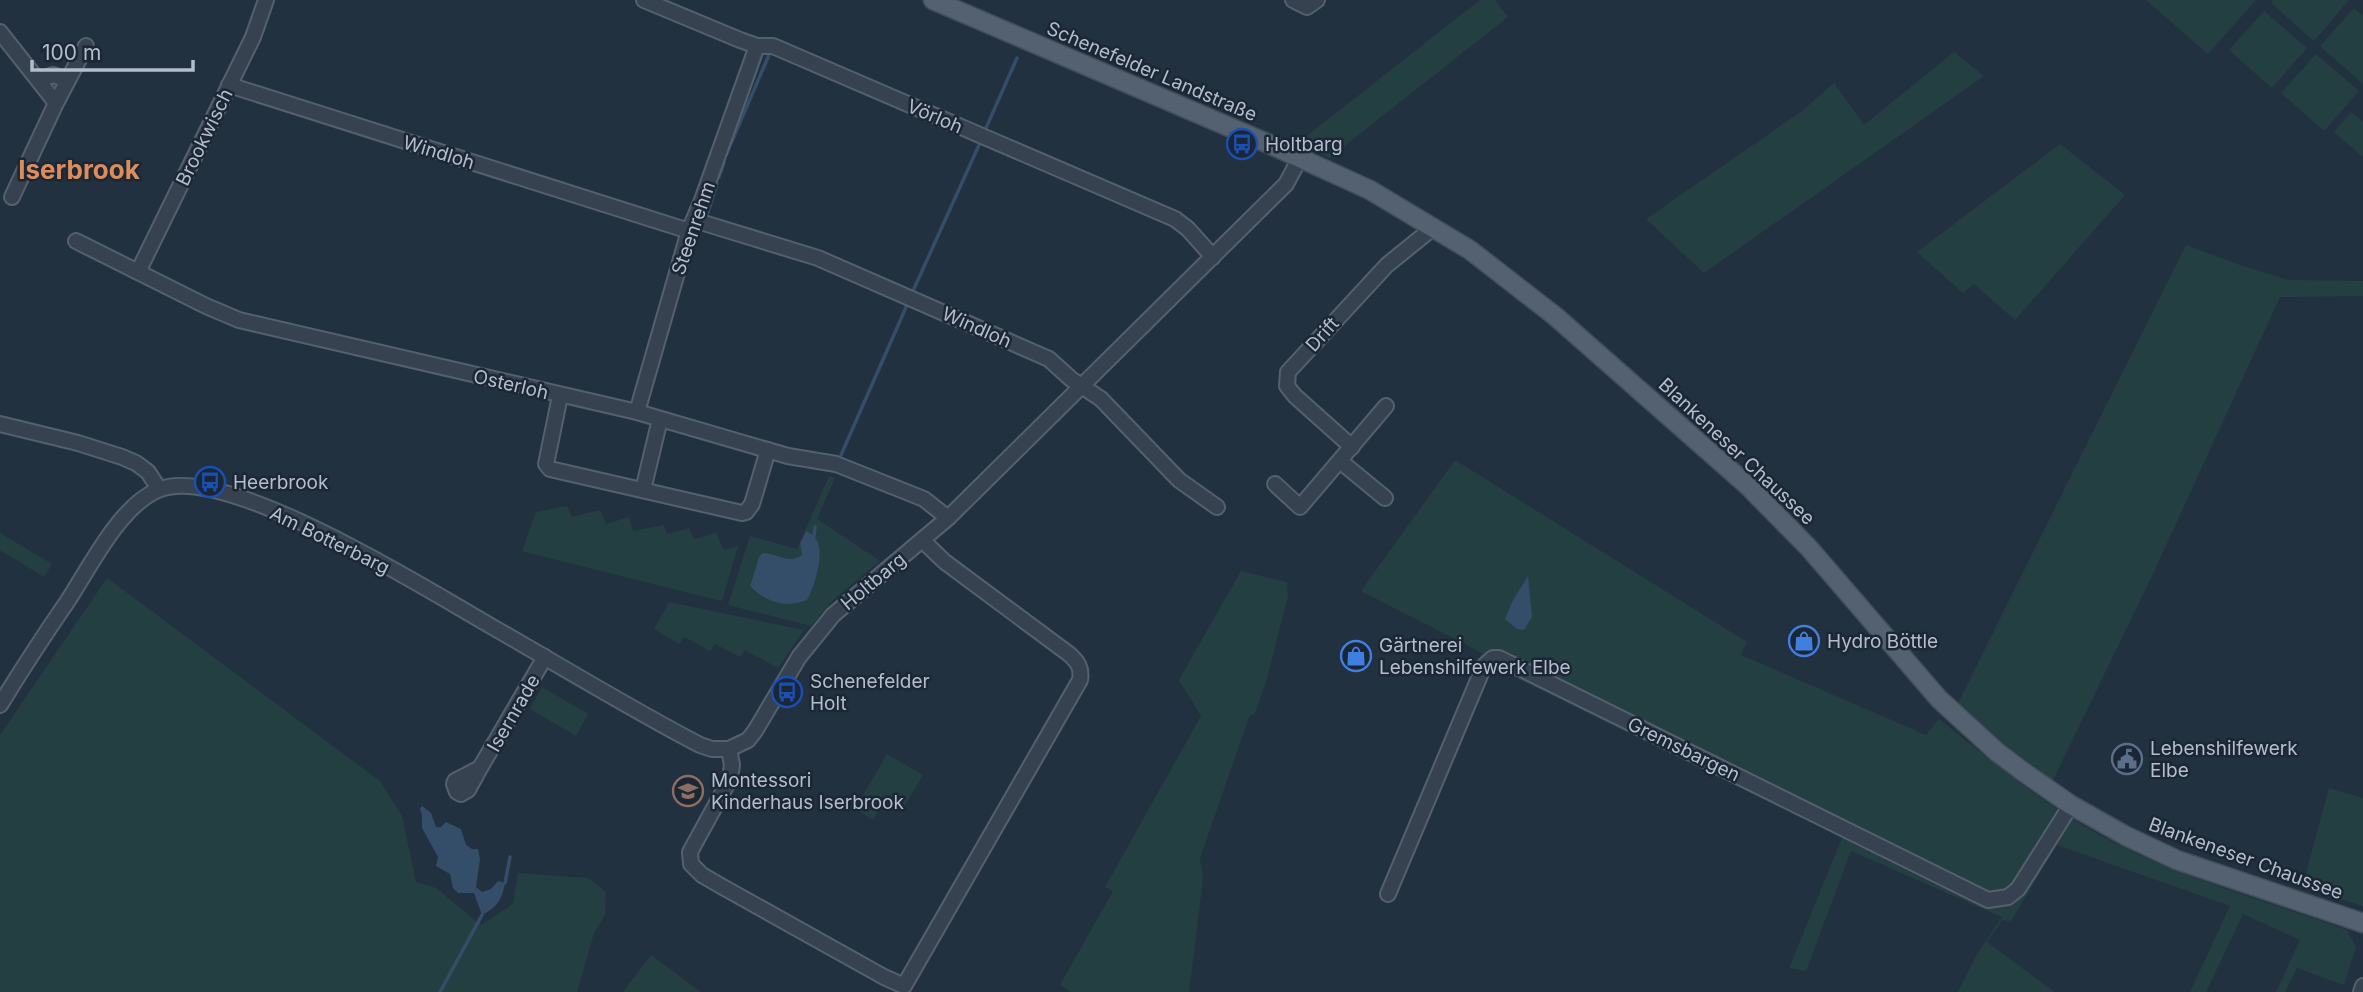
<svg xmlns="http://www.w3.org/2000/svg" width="2363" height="992" viewBox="0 0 2363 992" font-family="Inter,sans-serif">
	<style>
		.green { fill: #243f41; fill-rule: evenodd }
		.water { fill: #344d68 }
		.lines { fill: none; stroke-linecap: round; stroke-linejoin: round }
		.stream { stroke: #344d68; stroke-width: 3.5 }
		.minor-casing { stroke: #55606e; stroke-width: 18 }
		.major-casing { stroke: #434e5c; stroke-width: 21 }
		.minor { stroke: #374250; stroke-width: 14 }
		.major { stroke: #546170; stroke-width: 18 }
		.labels { text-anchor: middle; stroke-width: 5; stroke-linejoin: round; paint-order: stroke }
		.street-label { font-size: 19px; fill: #b3bdcb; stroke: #1c2735 }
		.poi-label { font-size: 19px; fill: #b3bdcb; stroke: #1c2735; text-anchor: start }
		.district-label { font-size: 26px; font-weight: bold; fill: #dd8d5b; stroke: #1c2735 }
	</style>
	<rect width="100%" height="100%" fill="#223140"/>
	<g class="green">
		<path d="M1480,0H1495L1508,17L1329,158L1298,143Z"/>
		<path d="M2146,0H2256L2208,54Z"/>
		<path d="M2273,0H2349L2314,41L2271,3Z"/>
		<path d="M2354,8L2363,16V84L2320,46Z"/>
		<path d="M2264,11L2307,48L2272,88L2229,50Z"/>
		<path d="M1954,52L1984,76L1704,273L1646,219L1802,111L1834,83L1864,125Z"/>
		<path d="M2316,54L2359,91L2324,131L2281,93Z"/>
		<path d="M2351,112L2363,122V157L2334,132Z"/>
		<path d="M2060,144L2125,195L2015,320L1974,284L1963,293L1917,252Z"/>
		<path d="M2186,245L2240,265L2288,280L2363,281V296L2280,297L2152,576L2053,780L2003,743L1958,703Z"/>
		<path d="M1455,460L1747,642L1741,655L1926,735L1939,719C1994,763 2049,809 2113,842C2187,880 2269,902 2347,930L2356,947L2344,985L2297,968L2285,992H2276L2300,940L2243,914L2206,992H2190L2230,906L2057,845L2011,921L2002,920L1987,942L2054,992H1958L1976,956L2002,917L1851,851L1806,971L1789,968L1842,838L1492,666L1479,659L1482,653L1361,591Z"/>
		<path d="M829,476L835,478L817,519L880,561L834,599L811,626L728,605L750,536L797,549ZM806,531C823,537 822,568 814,583C810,590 800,597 794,604C778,601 761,600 750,586L759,557L772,554C781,560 793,562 802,555L800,542Z"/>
		<path d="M567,506L572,517L600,510L606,524L629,517L633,531L664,525L667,534L689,528L694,539L716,533L724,550L738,546L722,601L522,551L536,512Z"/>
		<path d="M0,533L52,564L44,577L0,550Z"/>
		<path d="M1241,571L1287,582L1288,596L1266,682L1254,715H1250L1248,720L1200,858L1203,879L1189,992H1071L1060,985L1113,891L1105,887L1201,716L1179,680Z"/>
		<path d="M107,578L380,781L402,816L416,882L436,888L481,925L513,904L518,873L588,878L606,892L605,915L594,933L577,992H0V735Z"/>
		<path d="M669,602L804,630L778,668L745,650L740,657L715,644L710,651L684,637L679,644L654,629Z"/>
		<path d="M542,687L588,714L576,736L530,709Z"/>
		<path d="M887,754L923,775L905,805L887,795L873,820L855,809Z"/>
		<path d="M2329,788L2363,798V906L2302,888Z"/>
		<path d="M651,955L701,992H623Z"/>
	</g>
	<g class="water">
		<path d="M806,531C831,540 816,581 808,599C790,610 763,601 750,586L759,557L763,553C778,553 788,565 802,555L800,543Z"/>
		<path d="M1528,576L1532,617L1524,630L1517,629L1505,619L1512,602Z"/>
		<path d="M422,806L431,813L436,827H441L446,822L461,829L466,845L472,849H478L480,859L476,887L482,892L491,889L498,881L505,883C502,900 497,907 482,915L474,893H458L453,888L450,874L436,866L438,857L422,828V815L420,809Z"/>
	</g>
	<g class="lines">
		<g class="stream">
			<path d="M986,128L1017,58"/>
			<path d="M726,155L769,55"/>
			<path d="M719,177L724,163"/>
			<path d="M707,215L717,184"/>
			<path d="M687,263L697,231"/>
			<path d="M913,291L979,145"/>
			<path d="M841,455L907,305"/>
			<path d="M814,536L815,527"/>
			<path d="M505,883L510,857"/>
			<path d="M440,992L482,915"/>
		</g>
		<g class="minor-casing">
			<g id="minor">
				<path d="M644,0L740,40L757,46H773L1175,219L1188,229L1213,257"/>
				<path d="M1293,0L1307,7L1317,0"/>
				<path d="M0,32L56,103"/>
				<path d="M39,80L53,75L67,80"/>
				<path d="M229,85L689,231"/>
				<path d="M12,197L56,103L86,46"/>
				<path d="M694,220L818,258L1049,359L1071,379L1101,399L1179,480L1217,507"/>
				<path d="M76,241L206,306L239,320L637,412L788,456L836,464L924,499L948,518"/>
				<path d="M138,272L253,37L266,0"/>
				<path d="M560,396L546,464L550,469L742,513L746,512L752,504L768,450"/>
				<path d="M637,412L689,231L702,200L757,46"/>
				<path d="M0,424L78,443L122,457L136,463L148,472L159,489"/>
				<path d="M1352,447L1295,396L1287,386L1288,372L1387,265L1434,227"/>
				<path d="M1340,461L1385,498"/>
				<path d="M1275,484L1300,507L1386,406"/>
				<path d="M643,490L660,419"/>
				<path d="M0,705C22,669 45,634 69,599C91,565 120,506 158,490C223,461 428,590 489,625C559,665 629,708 700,745L712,749H729L748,740L755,731L799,657L833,615L948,518L1286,184L1300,158"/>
				<path d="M729,749L732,765L730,779L690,852L691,864L702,875L721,886L884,977L904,986L1080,680C1082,668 1078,662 1069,654L945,562L922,540"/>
				<path d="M480,768L468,790L461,794L457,792L454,784L455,781L480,768L545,657"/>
				<path d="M1388,894L1484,666L1493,658H1499L1988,900L2008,897L2018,889L2071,805"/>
				<path d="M2361,992L2363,986"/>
			</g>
		</g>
		<g class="major-casing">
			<path id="major" d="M933,0L1269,144L1370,190L1470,250L1555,316L1747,485L1809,548L1939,699L1997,752L2025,773L2071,805L2126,836L2177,860L2363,923"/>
		</g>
		<use href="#minor" class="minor"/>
		<use href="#major" class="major"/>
	</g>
	<defs>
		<g id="bus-ring" transform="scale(1.575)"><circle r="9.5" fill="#1c2735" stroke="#1a4fb4" stroke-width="1.5"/><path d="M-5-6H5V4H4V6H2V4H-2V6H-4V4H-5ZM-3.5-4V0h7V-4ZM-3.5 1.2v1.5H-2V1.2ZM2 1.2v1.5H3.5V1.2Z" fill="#1a4fb4"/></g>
		<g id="shop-ring" transform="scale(1.575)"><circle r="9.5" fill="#1c2735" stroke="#3f7fe0" stroke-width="1.5"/><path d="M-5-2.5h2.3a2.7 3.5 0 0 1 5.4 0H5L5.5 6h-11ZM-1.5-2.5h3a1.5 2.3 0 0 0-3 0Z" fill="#3f7fe0"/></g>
		<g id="civic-ring" transform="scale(1.575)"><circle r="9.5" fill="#1c2735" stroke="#5c6f8a" stroke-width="1.5"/><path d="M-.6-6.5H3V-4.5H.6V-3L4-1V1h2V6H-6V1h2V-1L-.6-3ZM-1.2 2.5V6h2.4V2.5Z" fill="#5c6f8a"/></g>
		<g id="school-ring" transform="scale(1.575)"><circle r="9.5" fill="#1c2735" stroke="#8d6e63" stroke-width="1.5"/><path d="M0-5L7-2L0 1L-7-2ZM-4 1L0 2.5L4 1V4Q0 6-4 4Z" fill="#8d6e63"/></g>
	</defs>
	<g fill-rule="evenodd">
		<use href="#bus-ring" x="1242" y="144"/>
		<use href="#bus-ring" x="210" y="482"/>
		<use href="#shop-ring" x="1804" y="641"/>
		<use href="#shop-ring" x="1356" y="656"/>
		<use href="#bus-ring" x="787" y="692"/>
		<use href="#civic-ring" x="2127" y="759"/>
		<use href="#school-ring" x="688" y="791"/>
	</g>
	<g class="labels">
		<g class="street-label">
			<text transform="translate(1152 71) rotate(23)" y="7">Schenefelder Landstraße</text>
			<text transform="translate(935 116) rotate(23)" y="7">Vörloh</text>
			<text transform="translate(204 137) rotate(-64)" y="7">Brookwisch</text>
			<text transform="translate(439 152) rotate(17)" y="7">Windloh</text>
			<text transform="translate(693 228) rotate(-71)" y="7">Steenrehm</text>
			<text transform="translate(977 327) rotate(24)" y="7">Windloh</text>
			<text transform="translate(1322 334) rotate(-48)" y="7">Drift</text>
			<text transform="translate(511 384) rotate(13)" y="7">Osterloh</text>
			<text transform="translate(1737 451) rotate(43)" y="7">Blankeneser Chaussee</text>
			<text transform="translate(330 540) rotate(26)" y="7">Am Botterbarg</text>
			<text transform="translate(873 581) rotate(-40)" y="7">Holtbarg</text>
			<text transform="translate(513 713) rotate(-60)" y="7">Isernrade</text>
			<text transform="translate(1684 749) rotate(26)" y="7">Gremsbargen</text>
			<text transform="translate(2246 858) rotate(20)" y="7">Blankeneser Chaussee</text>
		</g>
		<g class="poi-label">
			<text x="1265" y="151">Holtbarg</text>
			<text x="233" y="489">Heerbrook</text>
			<text x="1827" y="648">Hydro Böttle</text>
			<text x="1379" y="652">Gärtnerei<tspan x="1379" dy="22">Lebenshilfewerk Elbe</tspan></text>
			<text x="810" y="688">Schenefelder<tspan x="810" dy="22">Holt</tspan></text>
			<text x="2150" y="755">Lebenshilfewerk<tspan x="2150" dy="22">Elbe</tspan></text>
			<text x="711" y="787">Montessori<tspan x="711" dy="22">Kinderhaus Iserbrook</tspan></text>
		</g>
		<g class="district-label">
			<text x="79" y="179">Iserbrook</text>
		</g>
	</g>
	<path d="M32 60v10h161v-10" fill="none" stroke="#b3bdcb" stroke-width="3.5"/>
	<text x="42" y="60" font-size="21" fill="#b3bdcb" stroke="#1c2735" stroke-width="5" paint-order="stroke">100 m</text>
</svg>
